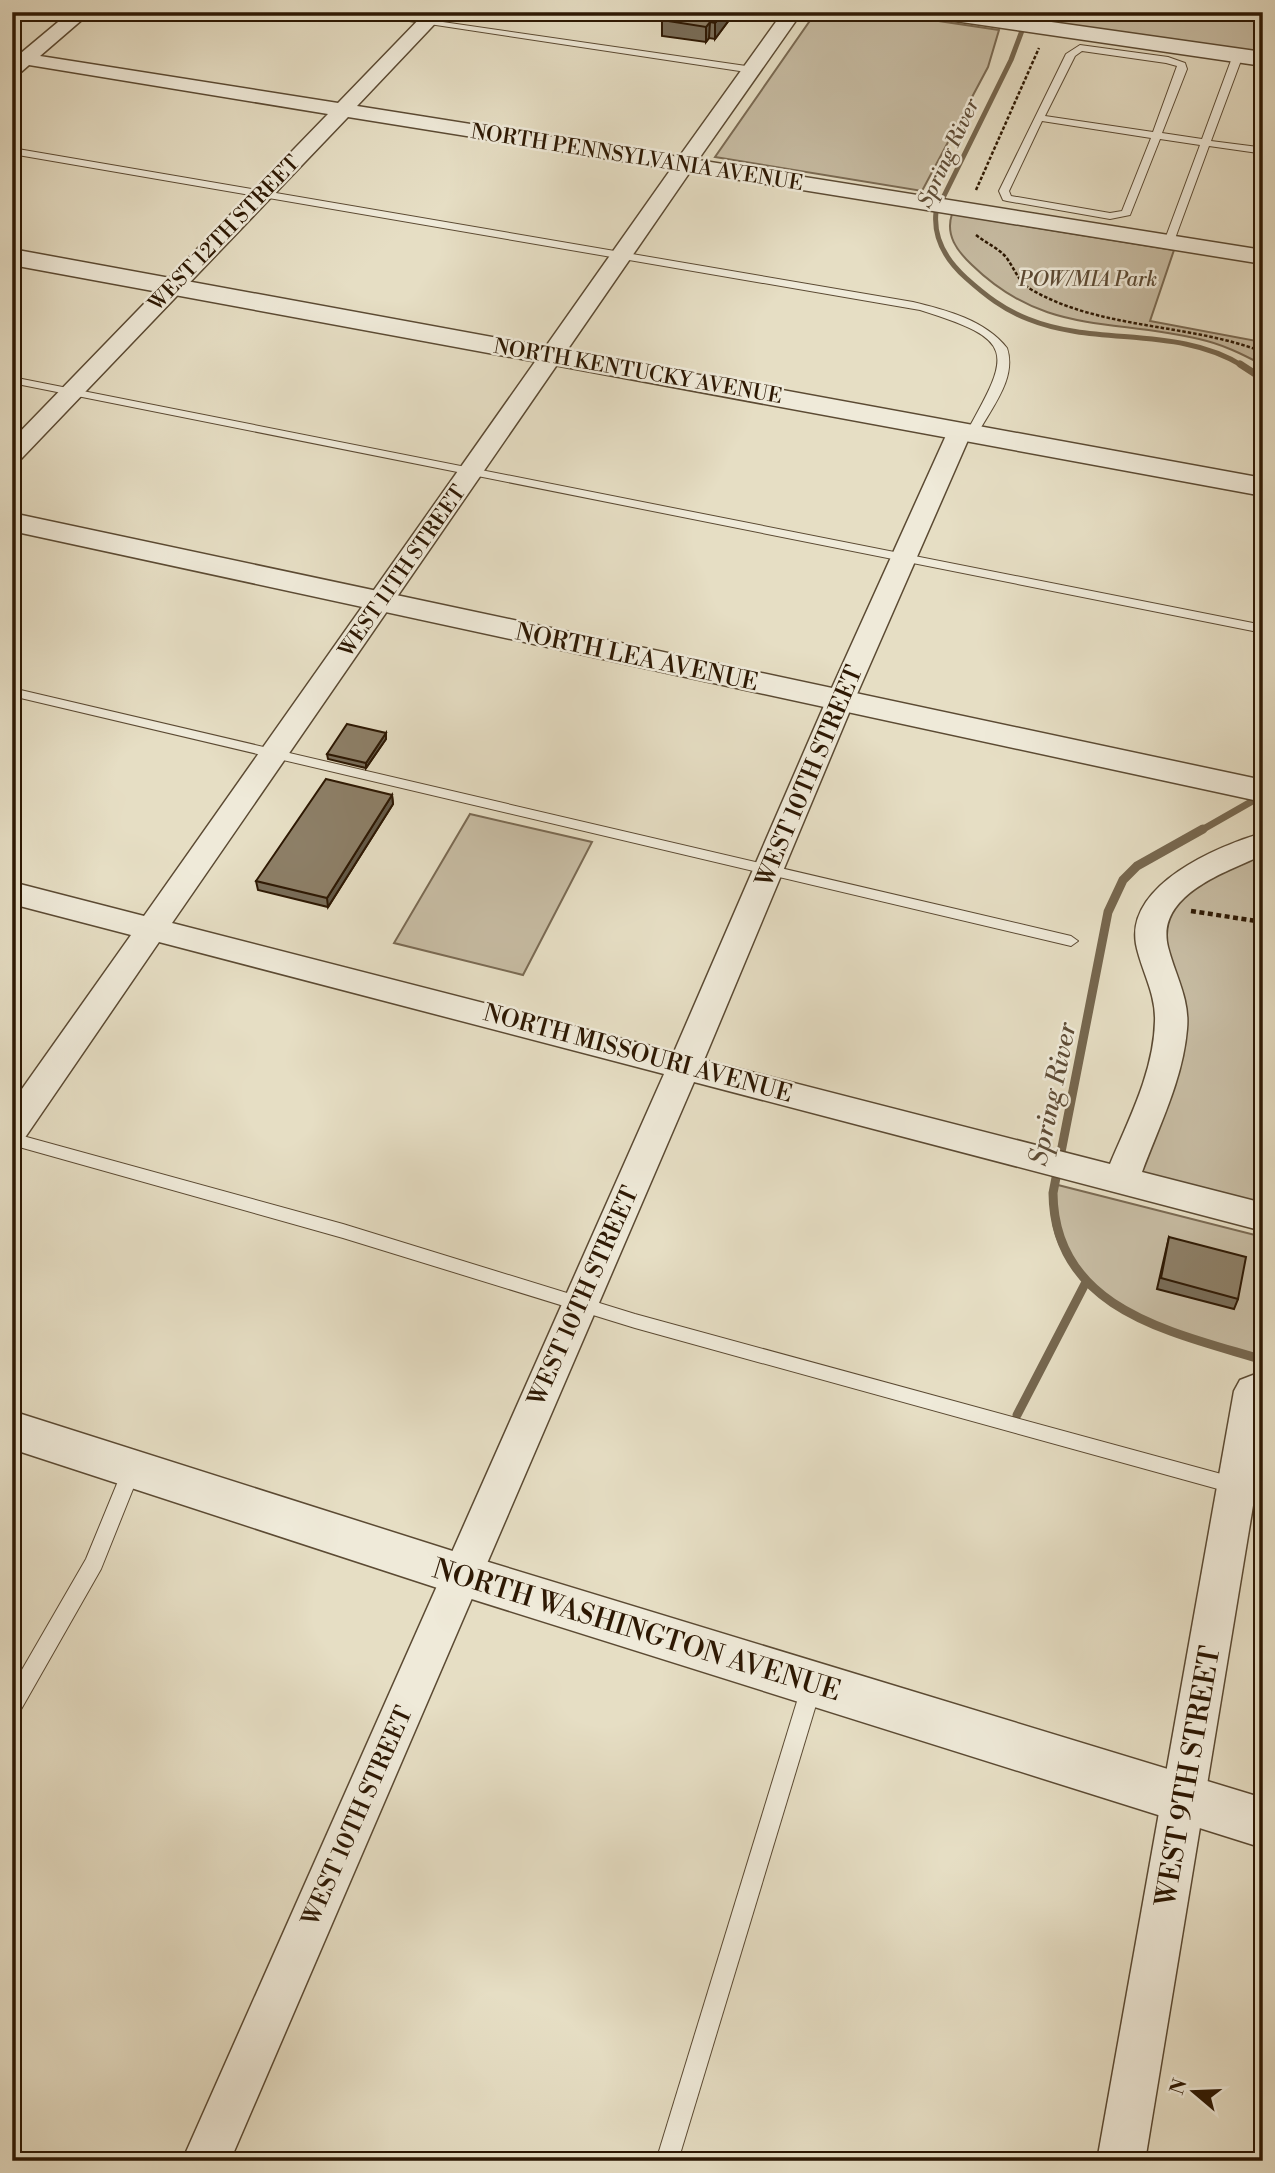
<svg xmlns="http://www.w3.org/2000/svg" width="1275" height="2173" viewBox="0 0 1275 2173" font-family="'Libre Bodoni',serif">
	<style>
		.green { fill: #c7bca3; stroke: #7a6a53; stroke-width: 2 }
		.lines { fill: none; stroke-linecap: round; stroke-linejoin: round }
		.stream-far2 { stroke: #76674f; stroke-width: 5 }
		.stream-far1 { stroke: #76674f; stroke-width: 7 }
		.stream { stroke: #76674f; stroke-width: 9 }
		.service-casing { stroke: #5b4a33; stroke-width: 2 }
		.minor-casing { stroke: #5b4a33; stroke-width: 3 }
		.tertiary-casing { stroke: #5b4a33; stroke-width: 3 }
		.path-far1 { stroke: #2d1803; stroke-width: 2.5; stroke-dasharray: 3.5 2; stroke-linecap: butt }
		.path { stroke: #2d1803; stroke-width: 4.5; stroke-dasharray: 5 3.5; stroke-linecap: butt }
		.service { fill: #efead9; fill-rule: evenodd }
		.minor { fill: #efead9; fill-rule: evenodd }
		.tertiary { fill: #efead9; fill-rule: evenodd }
		.wall { fill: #796d59; stroke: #2d1803; stroke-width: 2 }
		.shaded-wall { fill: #635948; stroke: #2d1803; stroke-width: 2 }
		.building { fill: #8d7f67; stroke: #2d1803; stroke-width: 2 }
		.labels { text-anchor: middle; stroke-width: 5; stroke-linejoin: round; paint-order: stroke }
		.far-water-label { font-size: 21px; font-style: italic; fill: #5e4c36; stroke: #efead9 }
		.far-street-label { font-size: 21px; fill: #2d1803; stroke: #efead9 }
		.far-park-label { font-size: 21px; font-style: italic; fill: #5b4933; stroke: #efead9 }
		.street-label { font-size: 24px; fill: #2d1803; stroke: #efead9 }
		.water-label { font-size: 26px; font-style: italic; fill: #5e4c36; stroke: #efead9 }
		.near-street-label { font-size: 28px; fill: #2d1803; stroke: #efead9 }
	</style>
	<rect width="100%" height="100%" fill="#e6dec4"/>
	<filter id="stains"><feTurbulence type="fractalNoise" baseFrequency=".00286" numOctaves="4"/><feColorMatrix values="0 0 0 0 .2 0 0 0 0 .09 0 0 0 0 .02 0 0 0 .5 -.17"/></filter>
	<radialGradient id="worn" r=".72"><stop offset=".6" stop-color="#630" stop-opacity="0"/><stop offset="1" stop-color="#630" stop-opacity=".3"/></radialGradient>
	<g class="green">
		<path d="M816,12H878L999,30L988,67L922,191L715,157Z"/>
		<path d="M934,12H1263V59Z"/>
		<path d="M952,214L1174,250L1150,321L1262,342L1263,365C1242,354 1222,344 1199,339C1109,318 1044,335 972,265C957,251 945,235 952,214Z"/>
		<path d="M470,814L592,842L523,975L394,943Z"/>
		<path d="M1263,843V1217L1121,1181L1165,1056L1152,915Z"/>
		<path d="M1054,1184L1263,1237V1360C1183,1334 1031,1299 1054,1184Z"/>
	</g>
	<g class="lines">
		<path class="stream-far2" d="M1029,12L1011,60L936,212C933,239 946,260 966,278C985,295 1004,310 1028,319C1097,347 1178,325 1243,366"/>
		<g class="stream-far1">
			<path d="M1240,364L1263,379"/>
			<path d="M1200,831L1263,795"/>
		</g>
		<g class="stream">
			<path d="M1203,829L1137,866L1123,880L1108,912L1053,1193C1054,1310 1172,1332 1263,1360"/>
			<path d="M1017,1415L1086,1282"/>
		</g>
		<g class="service-casing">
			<g id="service">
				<path d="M350,12H374L753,67L758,70L753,73Z"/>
				<path d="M1080,45L1168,57L1185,63L1187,69L1162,133L1202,139L1233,55L1238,52L1243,55L1211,141L1258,147L1263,150L1258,153L1209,146L1173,244L1164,242L1200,145L1160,139L1130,215L1110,219L1007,201L1003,200L999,191L1066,54ZM1082,51L1166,63L1177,66L1153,132L1045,116L1075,56ZM1042,121L1151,138L1122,211L1110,213L1011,196L1009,191Z"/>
				<path d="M12,148L913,302C946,310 985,320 1007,348C1017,378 992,407 978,433L972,436L966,433C1012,351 1016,340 920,310L12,154Z"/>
				<path d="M12,377L1263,625V633L12,383Z"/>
				<path d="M12,688L1071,936L1078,941L1071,946L12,696Z"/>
				<path d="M12,1133L343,1224L635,1314L1236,1478L1242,1480L1245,1486L1242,1492L1236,1494L635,1328L343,1238L12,1145Z"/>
				<path d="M132,1461L138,1463L141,1469L101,1569L19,1713L12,1715V1687L86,1559L123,1469L126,1463Z"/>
				<path d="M812,1676L819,1678L822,1685L678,2161H656L802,1685L805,1678Z"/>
			</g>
		</g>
		<g class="minor-casing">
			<g id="minor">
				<path d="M70,12H91L40,56L338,103L426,12H446L357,106L679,157L783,12H802L698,160L1263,250V264L690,172L172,923L674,1052L826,701L948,431L951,426H969L972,431L854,701L704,1060L1110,1164C1129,1119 1154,1071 1155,1021C1156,993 1141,970 1136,944C1126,885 1217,846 1263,833V855C1226,872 1155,895 1168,947C1175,975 1190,999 1187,1029C1183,1079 1159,1126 1142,1172L1263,1203V1231L694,1082L230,2161H182L664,1074L159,942L24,1139L12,1143V1103L131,935L12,904V882L144,916L671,169L348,117L21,459L12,461V440L328,114L29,65L21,72L12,73V51L21,53Z"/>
				<path d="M1253,1375L1263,1379V1445L1145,2161H1097L1234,1391L1240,1380Z"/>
			</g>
		</g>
		<g class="tertiary-casing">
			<g id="tertiary">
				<path d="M923,12H981L1263,52V66L934,18Z"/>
				<path d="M12,249L1263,478V496L12,265Z"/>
				<path d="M12,513L1263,780V802L12,531Z"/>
				<path d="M12,1411L462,1554L1263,1798V1848L462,1596L12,1449Z"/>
			</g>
		</g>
		<g class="path-far1">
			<path d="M976,190L1039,48"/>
			<path d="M976,235C986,243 998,248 1006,257C1015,269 1018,282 1032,290C1102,330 1189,323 1263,352"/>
		</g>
		<path class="path" d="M1191,911L1263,922"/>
		<use href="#service" class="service"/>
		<use href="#minor" class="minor"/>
		<use href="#tertiary" class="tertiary"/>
	</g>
	<g class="wall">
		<path d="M668,12H735L715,39L709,38L706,42L662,36V20Z"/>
		<path d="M386,733V739L366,768L328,759L327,754Z"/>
		<path d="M392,795L393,804L328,907L258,890L256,881Z"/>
		<path d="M1169,1237L1238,1299L1234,1309L1157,1289Z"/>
	</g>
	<g class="shaded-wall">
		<path d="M724,12H735L715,39V23Z"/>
		<path d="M710,22L709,38L706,42V27Z"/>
		<path d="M386,733V739L366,768V763Z"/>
		<path d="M392,795L393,804L328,907L327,898Z"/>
	</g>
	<g class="building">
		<path d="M668,12H724L715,23L710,22L706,27L662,20Z"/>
		<path d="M347,724L386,733L366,763L327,754Z"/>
		<path d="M326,779L392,795L327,898L256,881Z"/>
		<path d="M1169,1237L1246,1257L1238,1299L1161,1278Z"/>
	</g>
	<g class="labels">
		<g class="far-water-label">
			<text transform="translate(948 153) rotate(-65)" y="7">Spring River</text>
		</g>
		<g class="far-street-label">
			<text transform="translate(637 157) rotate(9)" y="7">NORTH PENNSYLVANIA AVENUE</text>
			<text transform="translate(224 233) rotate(-46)" y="7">WEST 12TH STREET</text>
			<text transform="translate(638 371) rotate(10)" y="7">NORTH KENTUCKY AVENUE</text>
			<text transform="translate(402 571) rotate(-55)" y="7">WEST 11TH STREET</text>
		</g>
		<g class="far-park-label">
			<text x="1088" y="286">POW/MIA Park</text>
		</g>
		<g class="street-label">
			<text transform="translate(637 657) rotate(12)" y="8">NORTH LEA AVENUE</text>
			<text transform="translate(809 776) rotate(-67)" y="8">WEST 10TH STREET</text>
			<text transform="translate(638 1053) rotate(15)" y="8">NORTH MISSOURI AVENUE</text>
			<text transform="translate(583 1296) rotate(-66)" y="8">WEST 10TH STREET</text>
			<text transform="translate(357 1816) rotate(-66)" y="8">WEST 10TH STREET</text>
		</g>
		<g class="water-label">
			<text transform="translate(1052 1094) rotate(-78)" y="9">Spring River</text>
		</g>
		<g class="near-street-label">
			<text transform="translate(637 1629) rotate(17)" y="10">NORTH WASHINGTON AVENUE</text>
			<text transform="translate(1187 1776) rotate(-80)" y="10">WEST 9TH STREET</text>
		</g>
	</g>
	<rect width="1275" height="2173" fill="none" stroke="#e6dec4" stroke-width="42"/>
	<rect x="14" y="14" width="1247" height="2145" fill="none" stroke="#2d1803" stroke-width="3.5"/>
	<rect x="21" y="21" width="1233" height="2131" fill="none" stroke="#2d1803" stroke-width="2"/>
	<g transform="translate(1194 2092) rotate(289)" stroke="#efead9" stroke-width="5" paint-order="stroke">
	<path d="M0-5L12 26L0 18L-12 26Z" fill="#2d1803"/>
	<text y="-10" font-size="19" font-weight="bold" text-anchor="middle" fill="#2d1803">N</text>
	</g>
	<rect width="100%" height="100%" filter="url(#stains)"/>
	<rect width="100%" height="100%" fill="url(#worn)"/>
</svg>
